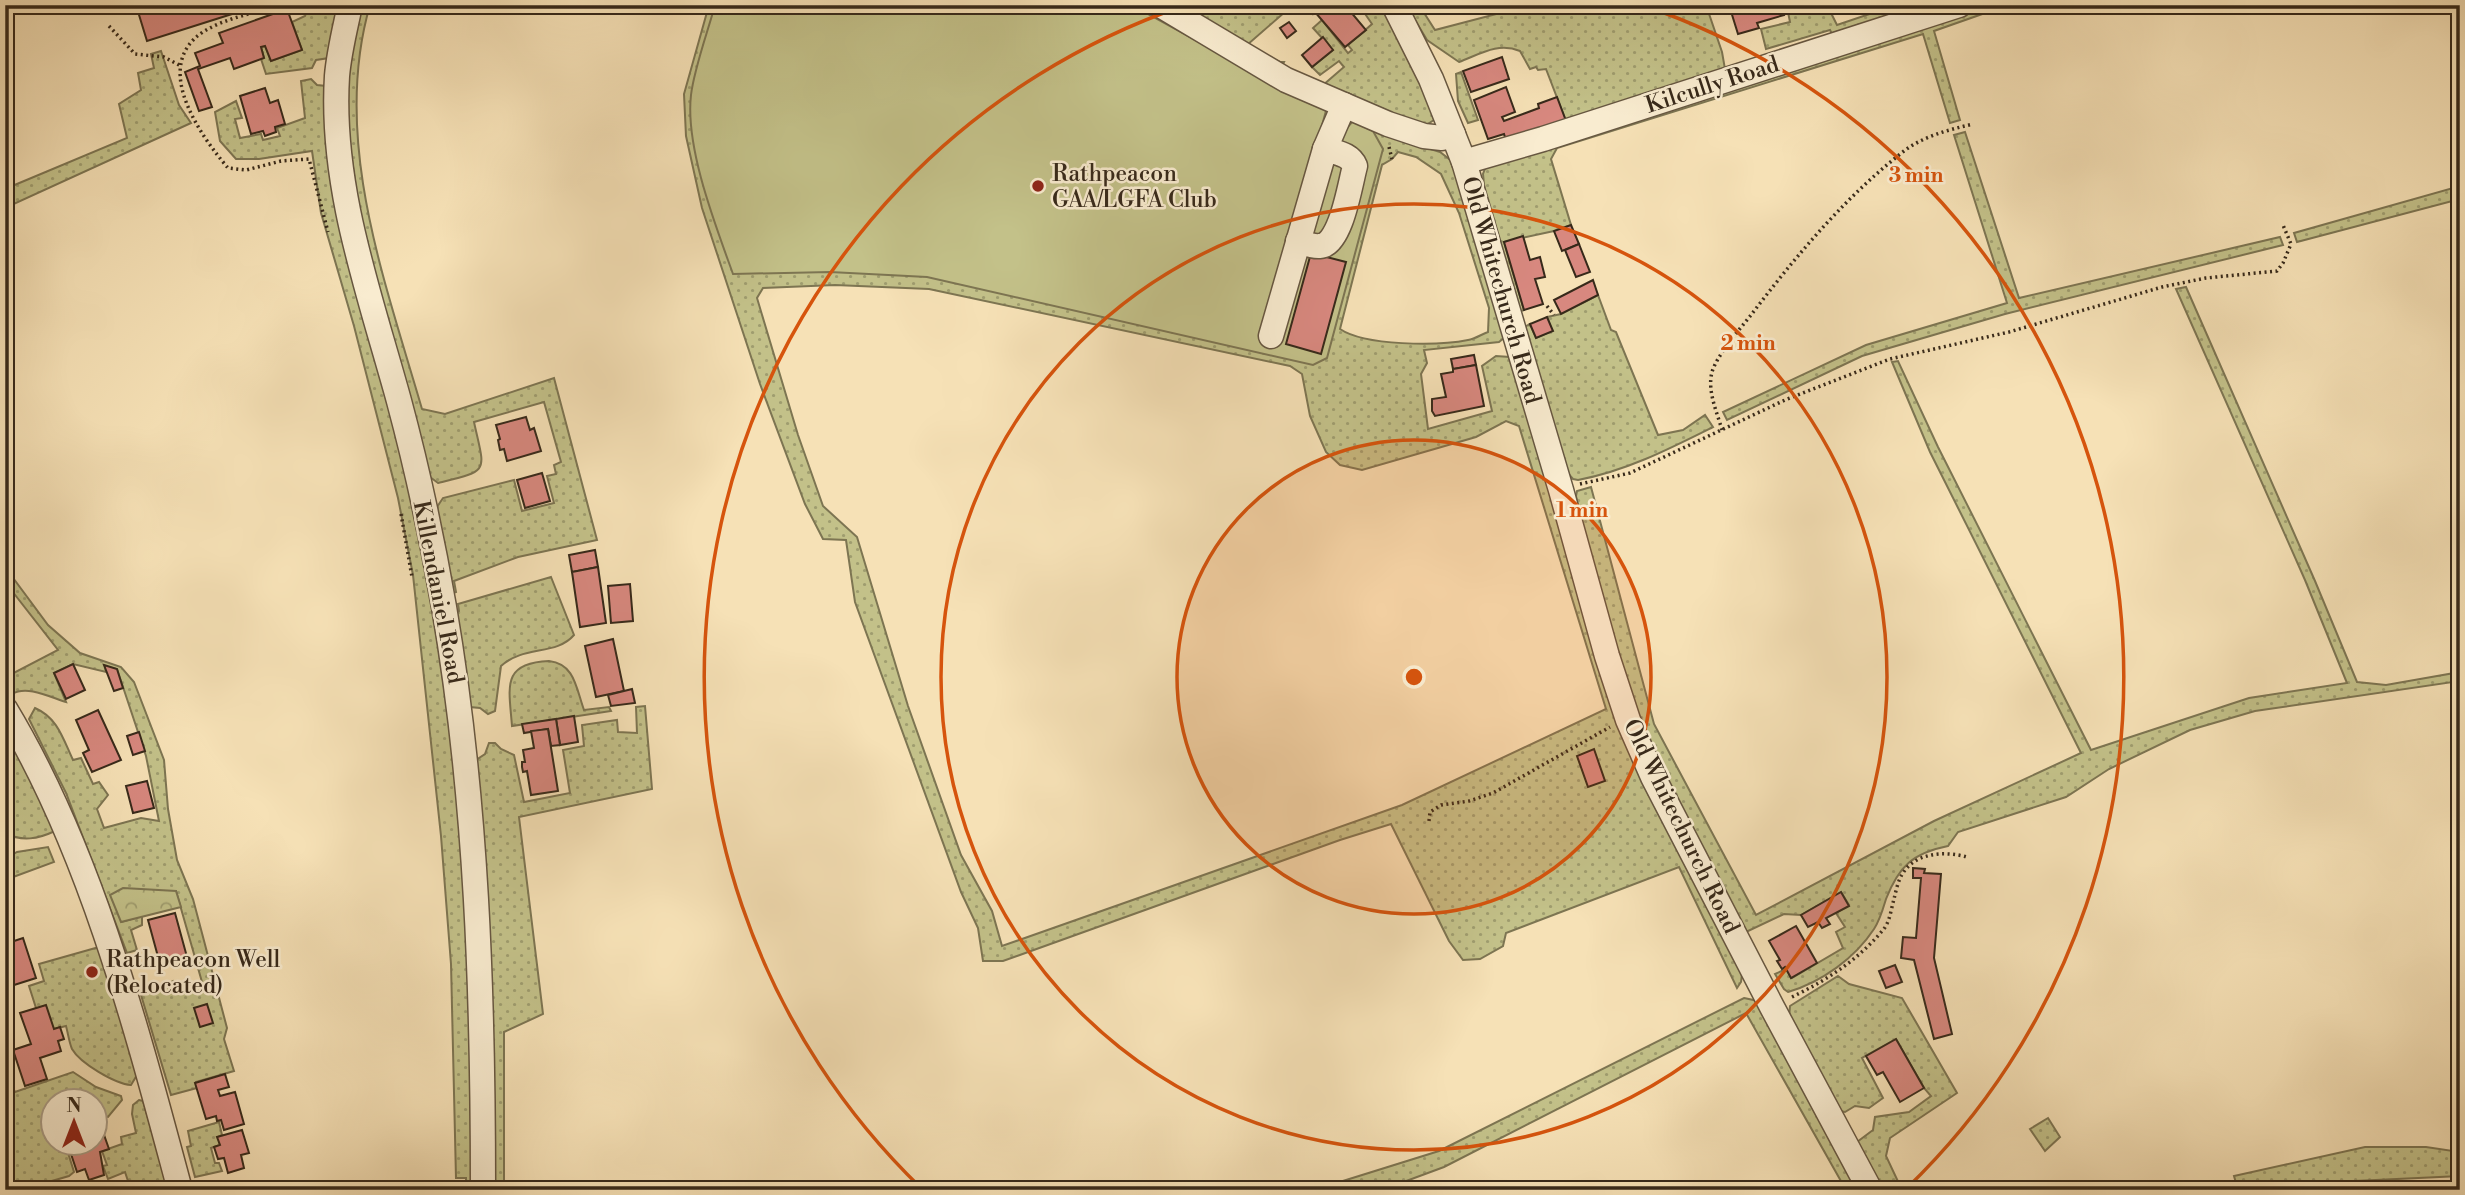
<svg xmlns="http://www.w3.org/2000/svg" width="2465" height="1195" viewBox="0 0 2465 1195" font-family="'Libre Bodoni',serif">
	<style>
		.green { fill: url(#green-dots); stroke: #7d7552; stroke-width: 2; fill-rule: evenodd }
		.forest { fill: url(#forest-crowns); stroke: #7d7552; stroke-width: 2 }
		.pitch { fill: #c3c189; stroke: #7d7552; stroke-width: 2 }
		.building { fill: #d8887f; stroke: #37291a; stroke-width: 2 }
		.lines { fill: none; stroke-linecap: round; stroke-linejoin: round }
		.minor-casing { stroke: #675741; stroke-width: 27 }
		.path { stroke: #37291a; stroke-width: 3.5; stroke-dasharray: 2 3.5; stroke-linecap: butt }
		.minor { stroke: #f9ecd0; stroke-width: 24 }
		.ring { fill: none; stroke: #d6540d; stroke-width: 3.5 }
		.poi-dot { fill: #8f2418; stroke: #f9ecd0; stroke-width: 2.5 }
		.labels { text-anchor: middle; stroke-width: 5; stroke-linejoin: round; paint-order: stroke }
		.street-label { font-size: 23px; fill: #37291a; stroke: #f9ecd0 }
		.poi-label { font-size: 23px; fill: #37291a; stroke: #f9ecd0; text-anchor: start }
		.centre { fill: #d6540d; stroke: #f9ecd0; stroke-width: 3.5 }
		.ring-label { font-size: 21px; text-anchor: middle; font-weight: bold; fill: #d6540d; stroke: #f9ecd0; stroke-width: 5; stroke-linejoin: round; paint-order: stroke }
	</style>
	<defs>
		<pattern id="green-dots" width="8" height="8" patternUnits="userSpaceOnUse" patternTransform="scale(1.75)"><rect width="8" height="8" fill="#c3c189"/><path d="M2 2h.1M6 6h.1" fill="none" stroke="#9f9d6f" stroke-width="1.8" stroke-linecap="round"/></pattern>
		<pattern id="forest-crowns" width="20" height="18" patternUnits="userSpaceOnUse" patternTransform="scale(1.75)"><rect width="20" height="18" fill="#c3c189"/><path d="M2 6a3 3 0 1 1 6 0M12 15a3 3 0 1 1 6 0" fill="none" stroke="#9f9d6f"/></pattern>
	</defs>
	<rect width="100%" height="100%" fill="#f6e1b6"/>
	<filter id="stains"><feTurbulence type="fractalNoise" baseFrequency=".00286" numOctaves="4"/><feColorMatrix values="0 0 0 0 .2 0 0 0 0 .09 0 0 0 0 .02 0 0 0 .5 -.17"/></filter>
	<radialGradient id="worn" r=".72"><stop offset=".6" stop-color="#630" stop-opacity="0"/><stop offset="1" stop-color="#630" stop-opacity=".3"/></radialGradient>
	<g class="green">
		<path d="M309,5H341L329,58L316,60L312,68L266,74L261,59L264,58L261,47L265,46L271,61L302,50L292,22L305,16Z"/>
		<path d="M360,5H370C331,139 385,281 422,409L445,414L554,378L597,540L518,557L454,581L456,592L450,594L437,507L443,498L514,480L522,511L554,503L547,476L556,474L554,465L561,462L544,402L474,422C485,473 491,470 438,483L426,474L363,240L346,116L347,78Z"/>
		<path d="M709,5H856L798,223L1373,131L1440,152L1453,162L1504,338L1499,342L1424,350L1427,363L1421,374L1428,429L1492,411L1482,366L1496,356L1510,357L1589,629L1742,974L1741,982L1737,988L1679,867L1506,933L1503,946L1480,959L1463,960L1449,941L1391,824L1340,840L1003,961H983L978,928L961,892L855,602L846,540L823,539L805,504L760,384L702,208L686,136L684,94ZM1398,152L1416,157L1441,174L1459,213L1489,308L1488,332C1482,334 1475,339 1468,340C1438,346 1365,346 1340,329L1382,165L1392,159ZM835,285L929,289L1290,366L1302,374L1310,416L1326,452L1340,465L1362,470L1476,437L1506,421L1519,426L1606,709L1402,805L1002,946L992,911L961,855L908,706L857,537L823,506L798,435L757,298L763,288Z"/>
		<path d="M1172,5H1293L1247,45L1280,62H1284L1281,68Z"/>
		<path d="M1359,5H1384L1433,105L1434,120L1423,127L1322,86L1344,67L1339,61L1320,75L1312,67L1333,50L1313,28L1322,20L1348,53L1352,50L1348,45L1372,24Z"/>
		<path d="M1406,5H1419L1435,30L1531,5H1706L1722,52L1725,69L1566,121L1546,69L1538,70L1536,67L1530,69L1520,51C1498,42 1480,54 1459,62L1427,40Z"/>
		<path d="M1813,5H1827L1837,25L1896,5H1939L1833,36L1830,30L1766,49L1761,29L1790,22L1788,12Z"/>
		<path d="M1984,5H2008L1934,31L1960,120L1950,123L1923,34L1557,148L1551,159L1571,225L1554,231L1504,242L1524,310L1519,312L1485,194L1483,174L1486,166Z"/>
		<path d="M161,51L179,105L191,123L5,208V189L127,138L119,104L141,90L138,73L154,68L151,54Z"/>
		<path d="M1461,72L1478,120L1468,123L1458,101L1456,74Z"/>
		<path d="M311,79L317,85L326,86L423,541L464,826L475,1190H466V1178H456L451,964L441,836L413,575L398,498L354,326L321,213L312,151L259,159H236L220,141L215,112L236,101L242,118L235,119L240,138L261,134L263,140L280,136L277,128L305,118L301,81Z"/>
		<path d="M1965,132L2019,298L2280,237L2283,245L2005,314L1862,356L1727,420L1723,412L1866,345L2007,303L1954,135Z"/>
		<path d="M2460,186V199L2297,242L2294,233Z"/>
		<path d="M2186,287L2315,581L2357,682L2386,685L2460,672V681L2255,711L2190,730L2109,769L2066,797L1958,832L1948,846C1913,853 1899,866 1886,899C1883,909 1880,920 1874,929C1855,958 1822,982 1788,992L1784,989L1775,974L1786,969L1792,978L1843,948L1836,932L1845,927L1836,913L1849,905L1841,892L1801,915L1784,914L1746,932L1737,922L1637,716L1583,535L1576,496L1577,491L1591,487L1654,724L1756,915L1934,821L2081,753L1930,452L1892,362L1898,361L1938,447L2091,750L2249,698L2347,683L2305,580L2176,289Z"/>
		<path d="M1598,295L1611,330L1616,332L1658,435L1683,430L1705,415L1713,427C1669,449 1626,471 1578,480L1573,479L1566,471L1523,328L1530,324L1536,338L1552,331L1547,317L1561,314Z"/>
		<path d="M5,567L48,625L80,653L121,667L134,682L164,760L168,809L177,860L193,899L227,1028L224,1039L234,1071L196,1082L197,1088L171,1095L141,995L173,981L175,988L202,982L176,891L164,892L121,922L142,916V925L131,930L137,950L127,953L66,793L29,719L35,708C58,718 63,739 73,760L81,758L93,784L99,782L108,795L97,809L104,828L141,818L159,821L146,756L117,669L105,666L106,672L73,664L54,673L66,702C50,697 27,685 12,694L5,683V673L8,676L58,650L5,582Z"/>
		<path d="M551,577L574,635C556,656 524,645 501,666L495,711L488,714L480,708L470,707L456,613L459,611L458,604Z"/>
		<path d="M549,661C575,664 576,688 584,710L609,707L611,711L512,726C509,687 501,663 549,661Z"/>
		<path d="M645,706L652,789L519,817L543,1014L504,1032V1190H495L476,760L485,754L489,743H495L501,749L514,755L524,802L570,793L563,750L584,746L582,725L617,720L618,732L637,733L636,707Z"/>
		<path d="M5,732L31,779L55,831C38,839 22,842 5,833Z"/>
		<path d="M48,847L54,862L5,880V859L17,852Z"/>
		<path d="M99,947L137,1075L131,1085C115,1084 80,1063 72,1049C69,1042 68,1033 66,1026L54,1029L36,1008L29,986L44,981L39,964Z"/>
		<path d="M1838,976L1849,984L1902,998L1957,1093L1890,1138L1886,1156L1902,1190H1882L1857,1142L1873,1130L1875,1117L1909,1112L1931,1096L1924,1088L1896,1039L1862,1058L1883,1098L1869,1108L1855,1106L1845,1112L1840,1111L1789,1019L1790,1006Z"/>
		<path d="M1744,998L1758,1001L1860,1190H1846L1746,1013L1444,1167L1382,1190H1314L1439,1151Z"/>
		<path d="M5,1072L15,1092L73,1072L96,1087L121,1096L122,1100L108,1117L101,1116L95,1111L94,1100H52V1142L65,1143L74,1172L69,1176L45,1183L48,1190H5Z"/>
		<path d="M139,1100L143,1101L169,1190H131L125,1172L108,1179L103,1166L107,1165L102,1151L122,1144L121,1137L136,1133L132,1114L133,1105Z"/>
		<path d="M2048,1118L2060,1137L2045,1151L2030,1129Z"/>
		<path d="M219,1122L222,1135L218,1137L220,1145L211,1148L215,1163H219L222,1171L195,1177L187,1147L191,1146L188,1131Z"/>
		<path d="M2365,1147H2426L2460,1152V1176L2291,1184L2270,1190H2238L2234,1176Z"/>
	</g>
	<path class="forest" d="M123,888L176,891L181,907L121,922L110,895Z"/>
	<path class="pitch" d="M715,5H1121L1141,10L1221,54L1327,107L1320,133L1337,139L1353,121L1373,131L1383,149L1327,358L1313,365L927,277L830,272L733,274C715,224 685,147 691,95C694,69 708,31 715,5Z"/>
	<g class="building">
		<path d="M136,5H230L232,14L147,41Z"/>
		<path d="M1306,5H1345L1366,30L1345,47L1315,12L1313,14Z"/>
		<path d="M1729,5H1781L1784,15L1757,23L1759,28L1738,34Z"/>
		<path d="M287,9L302,50L271,61L265,46L261,47L264,58L234,69L230,58L198,69L212,107L199,111L185,72L200,66L195,53L223,43L219,33Z"/>
		<path d="M1289,22L1296,31L1287,38L1280,28Z"/>
		<path d="M1323,37L1333,50L1312,67L1302,55Z"/>
		<path d="M1502,57L1509,79L1471,92L1463,71Z"/>
		<path d="M1506,87L1515,112L1502,117L1504,121L1539,108L1538,104L1557,97L1566,121L1507,143L1504,134L1488,139L1474,100Z"/>
		<path d="M265,88L270,103L278,100L285,124L275,127L276,132L265,136L263,131L251,134L240,96Z"/>
		<path d="M1571,225L1579,244L1562,251L1554,231Z"/>
		<path d="M1523,236L1530,260L1540,257L1545,277L1535,279L1543,304L1524,310L1504,242Z"/>
		<path d="M1579,244L1590,272L1576,277L1565,250Z"/>
		<path d="M1311,253L1346,262L1321,354L1286,344Z"/>
		<path d="M1593,280L1598,295L1561,314L1554,300Z"/>
		<path d="M1547,317L1553,331L1536,338L1530,324Z"/>
		<path d="M1474,355L1476,365L1453,369L1451,359Z"/>
		<path d="M1476,365L1484,406L1435,416L1432,411V399L1446,397L1441,374L1453,372V369Z"/>
		<path d="M526,417L530,430L534,428L541,451L507,461L504,449L500,450L498,440L500,439L496,425Z"/>
		<path d="M542,473L550,501L525,508L517,480Z"/>
		<path d="M595,550L598,567L572,572L569,555Z"/>
		<path d="M598,567L606,623L580,627L572,572Z"/>
		<path d="M630,584L633,621L611,623L608,586Z"/>
		<path d="M613,639L624,691L596,697L585,646Z"/>
		<path d="M73,664L85,690L66,699L54,673Z"/>
		<path d="M104,665L117,669L123,688L114,691Z"/>
		<path d="M632,689L635,703L611,706L608,695Z"/>
		<path d="M98,710L121,760L92,772L83,753L89,750L76,720Z"/>
		<path d="M574,716L578,742L560,745L556,719Z"/>
		<path d="M556,719L560,745L551,746L548,729L524,733L522,724Z"/>
		<path d="M548,729L558,791L531,795L527,771L523,772L522,767V762H525L523,750L534,748L531,731Z"/>
		<path d="M139,732L145,751L133,755L127,736Z"/>
		<path d="M1594,749L1605,781L1588,787L1577,756Z"/>
		<path d="M147,781L154,808L133,813L126,786Z"/>
		<path d="M1913,868L1925,869L1924,873L1941,874L1934,958L1952,1034L1934,1039L1914,960L1901,958L1903,937L1916,938L1921,878H1913Z"/>
		<path d="M1841,892L1849,906L1826,918L1830,924L1822,928L1818,922L1808,927L1801,915Z"/>
		<path d="M175,913L187,957L160,964L148,920Z"/>
		<path d="M1796,926L1817,963L1791,978L1785,967L1782,969L1777,961L1780,960L1769,941Z"/>
		<path d="M23,938L36,978L11,986L9,980L5,981V944Z"/>
		<path d="M1895,965L1902,982L1886,988L1879,971Z"/>
		<path d="M207,1004L213,1023L200,1027L194,1008Z"/>
		<path d="M46,1005L54,1029L60,1027L64,1039L58,1041L61,1051L40,1058L47,1079L25,1086L13,1050L31,1044L20,1013Z"/>
		<path d="M1896,1039L1924,1088L1900,1102L1883,1072L1877,1075L1866,1056Z"/>
		<path d="M225,1074L229,1087L218,1090L220,1096L235,1092L244,1124L224,1130L221,1120L217,1121L216,1116L206,1119L195,1083Z"/>
		<path d="M94,1126L97,1134L103,1132L109,1149L100,1152L104,1175L89,1180L85,1169L77,1172L67,1142H94Z"/>
		<path d="M242,1130L249,1153L241,1155L244,1168L228,1173L224,1158L218,1159L214,1147L220,1145L217,1137Z"/>
	</g>
	<g class="lines">
		<g class="minor-casing">
			<g id="minor">
				<path d="M350,5C345,29 339,52 337,76C330,187 370,295 399,401C417,468 432,538 444,607C477,800 483,995 483,1190"/>
				<path d="M1160,5L1286,80L1388,124L1424,136L1442,138L1453,134"/>
				<path d="M1394,5L1431,79L1464,162L1561,490L1607,656L1628,720L1653,777L1772,1007L1870,1190"/>
				<path d="M1464,162L1543,139L1959,5"/>
				<path d="M1298,241C1304,243 1313,247 1320,246C1341,245 1350,184 1355,166C1350,154 1337,153 1325,149"/>
				<path d="M1271,336L1325,149L1344,105"/>
				<path d="M5,709C91,851 137,1030 180,1190"/>
			</g>
		</g>
		<g class="path">
			<path d="M280,5C255,13 225,18 203,32C151,66 200,135 228,168L246,170L281,161L309,159L328,232"/>
			<path d="M109,26L135,54L164,57L181,66"/>
			<path d="M1389,147L1392,159"/>
			<path d="M1547,306L1554,315"/>
			<path d="M1722,430C1717,412 1707,391 1712,372C1717,355 1740,329 1751,315C1796,256 1845,197 1904,151C1924,136 1948,130 1973,124"/>
			<path d="M1580,484L1630,473L1785,400L1890,359L2009,332L2162,287L2206,278L2277,271L2283,263L2291,244L2283,225"/>
			<path d="M401,514L412,577"/>
			<path d="M1429,821L1430,812L1441,805L1469,801L1493,793L1610,727"/>
			<path d="M1792,997C1827,980 1858,960 1883,930C1890,922 1891,909 1894,899C1896,891 1898,880 1903,873C1916,852 1946,851 1967,857"/>
		</g>
		<use href="#minor" class="minor"/>
	</g>
	<circle cx="1414" cy="677" r="237" fill="#d6540d" fill-opacity=".12"/>
	<g class="ring">
		<circle cx="1414" cy="677" r="237"/>
		<circle cx="1414" cy="677" r="473"/>
		<path d="M921 1188A710 710 0 0 1 1183 6M1645 6A710 710 0 0 1 1907 1188"/>
	</g>
	<g class="poi-dot">
		<circle cx="1038" cy="186" r="7"/>
		<circle cx="92" cy="972" r="7"/>
	</g>
	<g class="labels">
		<g class="street-label">
			<text transform="translate(1712 84) rotate(-18)" y="8">Kilcully Road</text>
			<text transform="translate(1502 290) rotate(74)" y="8">Old Whitechurch Road</text>
			<text transform="translate(439 592) rotate(79)" y="8">Killendaniel Road</text>
			<text transform="translate(1682 826) rotate(64)" y="8">Old Whitechurch Road</text>
		</g>
		<g class="poi-label">
			<text x="1052" y="181">Rathpeacon<tspan x="1052" dy="26">GAA/LGFA Club</tspan></text>
			<text x="106" y="967">Rathpeacon Well<tspan x="106" dy="26">(Relocated)</tspan></text>
		</g>
	</g>
	<circle cx="1414" cy="677" r="10" class="centre"/>
	<g class="ring-label">
		<text x="1916" y="182">3 min</text>
		<text x="1748" y="350">2 min</text>
		<text x="1582" y="517">1 min</text>
	</g>
	<rect width="2465" height="1195" fill="none" stroke="#f6e1b6" stroke-width="28"/>
	<rect x="7" y="7" width="2451" height="1181" fill="none" stroke="#37291a" stroke-width="3.5"/>
	<rect x="14" y="14" width="2437" height="1167" fill="none" stroke="#37291a" stroke-width="2"/>
	<g transform="translate(74 1122)"><circle r="33" fill="#f9ecd0" stroke="#ab9e87" stroke-width="2"/>
	<path d="M0-5L12 26L0 18L-12 26Z" fill="#8f2418"/>
	<text y="-10" font-size="19" font-weight="bold" text-anchor="middle" fill="#37291a">N</text>
	</g>
	<rect width="100%" height="100%" filter="url(#stains)"/>
	<rect width="100%" height="100%" fill="url(#worn)"/>
</svg>
